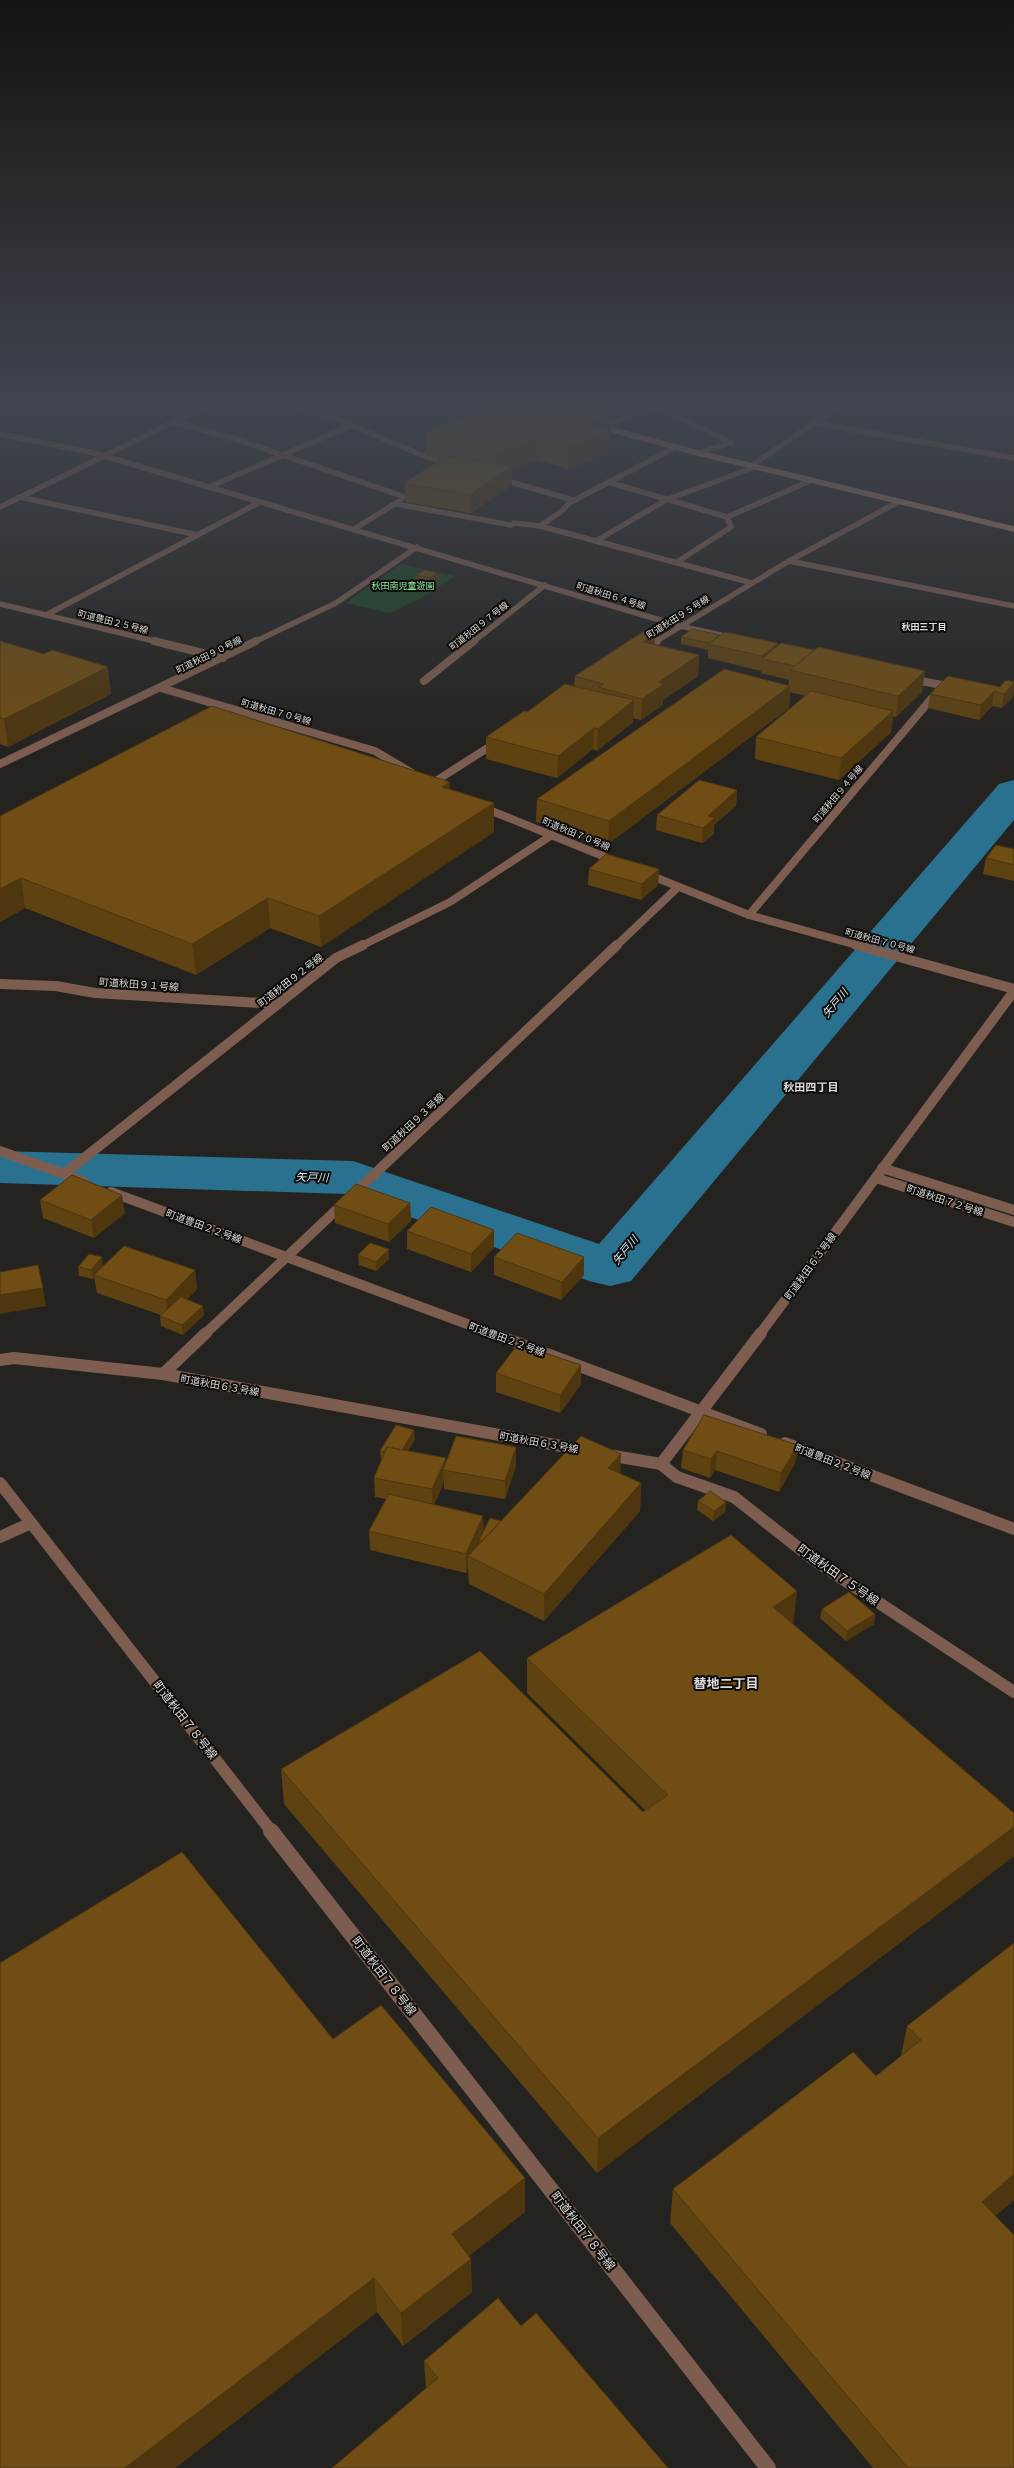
<svg xmlns="http://www.w3.org/2000/svg" width="1014" height="2468" viewBox="0 0 1014 2468" font-family="'Nunito Sans','Noto Sans JP',sans-serif">
	<style>
		.green { fill: #1a4523 }
		.lines { fill: none; stroke-linecap: round; stroke-linejoin: round }
		.river { fill: #2a718f; fill-rule: evenodd }
		.minor-far4 { stroke: #7c5d4f; stroke-width: 5.5 }
		.minor-far3 { stroke: #7c5d4f; stroke-width: 8 }
		.minor-far2 { stroke: #7c5d4f; stroke-width: 10 }
		.minor-far1 { stroke: #7c5d4f; stroke-width: 12 }
		.minor { stroke: #7c5d4f; stroke-width: 16 }
		.tertiary { stroke: #7c5d4f; stroke-width: 5.5 }
		.secondary { stroke: #af7d66; stroke-width: 5.5 }
		.wall { fill: #5f4211 }
		.shaded-wall { fill: #4e360e }
		.building { fill: #6f4d14; stroke: #4e360e }
		.labels { text-anchor: middle; stroke-width: 4; stroke-linejoin: round; paint-order: stroke }
		.far-park-label { font-size: 9px; fill: #92eba0; stroke: #0e0d0b }
		.far-street-label { font-size: 9px; fill: #dbdad8; stroke: #0e0d0b }
		.far-neighbourhood-label { font-size: 9px; font-weight: bold; fill: #dbdad8; stroke: #0e0d0b }
		.street-label { font-size: 10px; fill: #dbdad8; stroke: #0e0d0b }
		.water-label { font-size: 11px; font-style: italic; fill: #d2e7f2; stroke: #0e0d0b }
		.neighbourhood-label { font-size: 11px; font-weight: bold; fill: #dbdad8; stroke: #0e0d0b }
		.near-street-label { font-size: 12px; fill: #dbdad8; stroke: #0e0d0b }
		.near-neighbourhood-label { font-size: 13px; font-weight: bold; fill: #dbdad8; stroke: #0e0d0b }
	</style>
	<rect width="100%" height="100%" fill="#252320"/>
	<path class="green" d="M401,564L455,576L421,598L390,613L346,603Z"/>
	<g class="lines">
		<path class="river" d="M1014,780V820L631,1281L610,1286L589,1281L346,1194L0,1183V1151L353,1161L599,1244L999,784Z"/>
		<g class="minor-far4">
			<path d="M287,405L337,419L419,454L452,465"/>
			<path d="M653,409L671,413L731,443L699,453"/>
			<path d="M173,422L239,440L405,497"/>
			<path d="M814,423L1014,458"/>
			<path d="M603,427L659,405"/>
			<path d="M0,434L94,453L680,626L734,638"/>
			<path d="M676,447L569,503L562,511L540,526L752,583"/>
			<path d="M751,466L841,405"/>
			<path d="M500,479L573,500"/>
			<path d="M608,482L727,517"/>
			<path d="M209,487L352,425"/>
			<path d="M19,497L198,535"/>
			<path d="M396,504L511,525L514,523L540,526"/>
			<path d="M354,529L401,500"/>
			<path d="M596,541L666,500L755,467"/>
			<path d="M789,561L1014,606"/>
			<path d="M677,562L731,527L727,517L812,480"/>
			<path d="M0,604L158,642"/>
			<path d="M46,615L260,502"/>
			<path d="M254,642L336,603L417,547"/>
			<path d="M473,642L545,585"/>
			<path d="M655,642L789,561L900,501"/>
		</g>
		<g class="minor-far3">
			<path d="M154,641L223,658"/>
			<path d="M644,649L657,641"/>
			<path d="M911,679L952,687"/>
			<path d="M424,681L474,641"/>
			<path d="M161,688L375,751L412,773"/>
			<path d="M0,764L256,641"/>
			<path d="M431,784L497,742"/>
			<path d="M482,807L615,861"/>
			<path d="M647,874L749,915L860,946"/>
			<path d="M749,915L937,692"/>
			<path d="M361,946L450,902L552,835"/>
			<path d="M616,946L678,887"/>
		</g>
		<g class="minor-far2">
			<path d="M856,945L1014,989"/>
			<path d="M0,984L56,986L95,993L277,1004"/>
			<path d="M0,1151L83,1181"/>
			<path d="M882,1168L1014,1210"/>
			<path d="M64,1174L336,958L363,945"/>
			<path d="M876,1178L1014,1222"/>
			<path d="M111,1192L494,1334"/>
			<path d="M205,1334L617,945"/>
			<path d="M760,1334L1014,991"/>
		</g>
		<g class="minor-far1">
			<path d="M491,1333L761,1434"/>
			<path d="M0,1360L14,1358L163,1374L583,1450"/>
			<path d="M163,1374L206,1333"/>
			<path d="M785,1443L1014,1529"/>
			<path d="M608,1455L661,1464L761,1333"/>
			<path d="M661,1464L677,1477L734,1497L814,1560L1014,1692"/>
			<path d="M0,1483L272,1832"/>
			<path d="M0,1537L31,1523"/>
		</g>
		<path class="minor" d="M271,1831L768,2468"/>
		<path class="tertiary" d="M0,507L208,405"/>
		<path class="secondary" d="M598,426L694,452L1014,529"/>
	</g>
	<g class="wall">
		<path d="M785,405H825V411L817,415L785,410Z"/>
		<path d="M425,432L611,435L609,436V453L568,469L537,460L512,470V485L471,513L405,502L404,483L441,460L425,455Z"/>
		<path d="M416,575L439,580L430,585L416,582Z"/>
		<path d="M720,635L778,646L815,650L925,671L922,692L896,717L893,716L891,732L839,780L755,759L756,737L806,696L790,692L789,708L608,844L536,822L537,799L788,686L789,680L761,673V670V671L708,658V650L681,644V637Z"/>
		<path d="M0,641L111,694L8,747L0,744Z"/>
		<path d="M654,644L699,655L698,676L663,700V705L641,720L633,718V722L597,751L593,749L557,778L486,759V737L527,712L574,686L575,676Z"/>
		<path d="M1014,682V689L1013,697L1002,708L992,706L979,720L928,708L930,694L1000,687Z"/>
		<path d="M450,782V789L494,803V832L321,947L270,928L196,975L25,908L0,922V816Z"/>
		<path d="M737,790L736,806L714,825V834L702,843L656,830L657,815Z"/>
		<path d="M1014,849V881L983,874L986,858Z"/>
		<path d="M589,869H659L658,885L641,900L588,885Z"/>
		<path d="M40,1200L125,1213L94,1238L43,1218Z"/>
		<path d="M410,1203L411,1221L389,1242L335,1223L334,1205Z"/>
		<path d="M407,1231L494,1248L471,1272L407,1249Z"/>
		<path d="M358,1255L389,1259L376,1271L359,1265Z"/>
		<path d="M494,1257H584V1275L561,1300L494,1275Z"/>
		<path d="M103,1266L195,1270L197,1289L187,1299L204,1315L183,1335L161,1326L160,1316L161,1315L97,1293L94,1277L93,1279L79,1276L78,1267Z"/>
		<path d="M581,1365V1384L560,1413L496,1392V1373Z"/>
		<path d="M415,1439L408,1451L446,1458V1464L516,1447V1466L505,1499L444,1489V1482L434,1505L484,1531L501,1521L620,1473L641,1483L640,1511L544,1621L469,1584L468,1568L466,1573L370,1550L369,1531L386,1499L375,1497L374,1478L382,1460H381L380,1451Z"/>
		<path d="M798,1445L795,1463L779,1492L715,1470L710,1478L681,1468L683,1450Z"/>
		<path d="M698,1501L726,1502L725,1512L713,1521L697,1510Z"/>
		<path d="M797,1591L793,1624L1014,1813V1856L597,2173L284,1804L281,1769L643,1812L645,1810L527,1693V1658Z"/>
		<path d="M822,1609L875,1614L874,1624L846,1641L820,1618Z"/>
		<path d="M1014,1943V2200L995,2216L1014,2468H873L670,2223L673,2189L876,2076L901,2056L907,2026Z"/>
		<path d="M333,2039L525,2178V2212L469,2256L472,2292L403,2346L377,2312L175,2468H0Z"/>
		<path d="M521,2326L668,2468L426,2388L424,2361Z"/>
	</g>
	<g class="shaded-wall">
		<path d="M825,405V411L817,415L818,409Z"/>
		<path d="M612,413L611,435L609,436V453L568,469L569,446L583,424Z"/>
		<path d="M537,438V460L512,470V485L471,513L470,495L496,476V453Z"/>
		<path d="M438,573L439,580L430,585V578Z"/>
		<path d="M655,634L654,654L643,642Z"/>
		<path d="M778,643L777,658L762,659L761,670V671L762,656Z"/>
		<path d="M699,655L698,676L663,700V705L641,720L642,699L659,682Z"/>
		<path d="M108,667L111,694L8,747L4,719Z"/>
		<path d="M925,671L922,692L896,717L898,696Z"/>
		<path d="M1014,683L1013,697L1002,708L1004,694Z"/>
		<path d="M790,686L789,708L608,844L609,821Z"/>
		<path d="M994,691L992,706L979,720L981,705Z"/>
		<path d="M634,700L633,722L597,751L598,729Z"/>
		<path d="M893,711L891,732L839,780L841,758Z"/>
		<path d="M594,728L593,749L557,778L558,756Z"/>
		<path d="M450,782V810L442,787Z"/>
		<path d="M737,790L736,806L714,825V834L702,843L703,828L708,816Z"/>
		<path d="M494,803V832L321,947L319,916Z"/>
		<path d="M659,869L658,885L641,900L642,884Z"/>
		<path d="M21,878L25,908L0,922V889Z"/>
		<path d="M268,898L270,928L196,975L192,944Z"/>
		<path d="M122,1195L125,1213L94,1238L91,1220Z"/>
		<path d="M410,1203L411,1221L389,1242L388,1224Z"/>
		<path d="M494,1230V1248L471,1272V1254Z"/>
		<path d="M389,1249V1259L376,1271V1262Z"/>
		<path d="M102,1257L103,1266L94,1275V1277L93,1279L91,1270Z"/>
		<path d="M584,1257V1275L561,1300L562,1282Z"/>
		<path d="M195,1270L197,1289L168,1318L166,1300Z"/>
		<path d="M43,1288L46,1306L0,1314V1295Z"/>
		<path d="M203,1306L204,1315L183,1335L182,1325Z"/>
		<path d="M581,1365V1384L560,1413V1395Z"/>
		<path d="M414,1430L415,1439L399,1465L398,1456Z"/>
		<path d="M798,1445L795,1463L779,1492L781,1473Z"/>
		<path d="M516,1447V1466L505,1499V1481Z"/>
		<path d="M717,1451L715,1470L710,1478L711,1459Z"/>
		<path d="M621,1454L620,1481L608,1468Z"/>
		<path d="M446,1458V1471L443,1470L444,1482L433,1508L432,1489Z"/>
		<path d="M641,1483L640,1511L544,1621V1594Z"/>
		<path d="M726,1502L725,1512L713,1521L714,1511Z"/>
		<path d="M483,1516L484,1535L479,1540V1545L468,1556V1568L466,1573V1554Z"/>
		<path d="M797,1591L793,1626L773,1607Z"/>
		<path d="M875,1614L874,1624L846,1641L847,1631Z"/>
		<path d="M1014,1827V1856L597,2173L598,2138Z"/>
		<path d="M1014,2174V2200L972,2236L982,2202Z"/>
		<path d="M525,2178V2212L453,2268L452,2234Z"/>
		<path d="M471,2259L472,2292L403,2346L401,2313Z"/>
		<path d="M374,2278L377,2312L175,2468H125Z"/>
	</g>
	<g class="building">
		<path d="M502,405H581L612,413L583,424L609,431L569,446L537,438L496,453L425,432Z"/>
		<path d="M790,405H825L818,409Z"/>
		<path d="M447,456L512,466L470,495L404,483Z"/>
		<path d="M425,570L438,573L430,578L416,575Z"/>
		<path d="M692,629L720,635L709,643L681,637Z"/>
		<path d="M644,631L655,634L643,642L699,655L659,682L664,684L642,699L598,687L604,684L575,676Z"/>
		<path d="M725,632L778,643L762,656L708,644Z"/>
		<path d="M0,641L44,654L52,650L108,667L4,719L0,718Z"/>
		<path d="M781,643L815,650L795,666L762,659Z"/>
		<path d="M818,647L925,671L898,696L790,670Z"/>
		<path d="M724,669L790,686L609,821L537,799Z"/>
		<path d="M948,676L1000,687L1006,680L1014,682V683L1004,694L994,691L981,705L930,694Z"/>
		<path d="M565,684L634,700L598,729L594,728L558,756L486,737L524,711L527,712Z"/>
		<path d="M811,691L893,711L841,758L756,737Z"/>
		<path d="M212,706L450,782L442,787L494,803L319,916L268,898L192,944L21,878L0,889V816Z"/>
		<path d="M699,780L737,790L708,816L715,818L703,828L657,815Z"/>
		<path d="M996,845L1014,849V865L986,858Z"/>
		<path d="M606,854L659,869L642,884L589,869Z"/>
		<path d="M72,1175L122,1195L91,1220L40,1200Z"/>
		<path d="M356,1184L410,1203L388,1224L334,1205Z"/>
		<path d="M431,1207L494,1230L471,1254L407,1231Z"/>
		<path d="M517,1233L584,1257L562,1282L494,1257Z"/>
		<path d="M370,1243L389,1249L376,1262L358,1255Z"/>
		<path d="M124,1246L195,1270L166,1300L94,1275Z"/>
		<path d="M89,1254L102,1257L91,1270L78,1267Z"/>
		<path d="M38,1265L43,1288L0,1295V1272Z"/>
		<path d="M181,1297L203,1306L182,1325L160,1316Z"/>
		<path d="M518,1344L581,1365L560,1395L496,1373Z"/>
		<path d="M704,1415L798,1445L781,1473L717,1451L711,1459L683,1450Z"/>
		<path d="M396,1425L414,1430L402,1450L387,1447L385,1452L380,1451Z"/>
		<path d="M456,1436L516,1447L505,1481L443,1470Z"/>
		<path d="M581,1436L621,1454L608,1468L641,1483L544,1594L468,1556Z"/>
		<path d="M387,1447L446,1458L432,1489L374,1478Z"/>
		<path d="M710,1491L726,1502L714,1511L698,1501Z"/>
		<path d="M389,1494L483,1516L466,1554L369,1531Z"/>
		<path d="M490,1518L501,1521L482,1541L479,1540Z"/>
		<path d="M731,1535L797,1591L773,1607L1014,1813V1827L598,2138L281,1769L480,1651L643,1812L668,1795L527,1658Z"/>
		<path d="M849,1592L875,1614L847,1631L822,1609Z"/>
		<path d="M182,1852L333,2039L381,2005L525,2178L452,2234L471,2259L401,2313L374,2278L125,2468H0V1963Z"/>
		<path d="M1014,1943V2174L982,2202L1014,2235V2468H908L673,2189L853,2052L876,2076L921,2040L907,2026Z"/>
		<path d="M498,2298L521,2326L536,2313L668,2468H332L438,2378L424,2361Z"/>
	</g>
	<linearGradient id="sky" x2="0" y2="1"><stop stop-color="#141312"/><stop offset="0.54" stop-color="#40454e"/><stop offset="1" stop-color="#40454e" stop-opacity="0"/></linearGradient>
	<rect width="1014" height="750" fill="url(#sky)"/>
	<g class="labels">
		<g class="far-park-label">
			<text x="403" y="589">秋田南児童遊園</text>
		</g>
		<g class="far-street-label">
			<text transform="translate(611 596) rotate(17)" y="3">町道秋田６４号線</text>
			<text transform="translate(678 617) rotate(-32)" y="3">町道秋田９５号線</text>
			<text transform="translate(113 622) rotate(14)" y="3">町道豊田２５号線</text>
			<text transform="translate(479 626) rotate(-38)" y="3">町道秋田９７号線</text>
			<text transform="translate(209 655) rotate(-26)" y="3">町道秋田９０号線</text>
			<text transform="translate(276 712) rotate(16)" y="3">町道秋田７０号線</text>
			<text transform="translate(838 794) rotate(-50)" y="3">町道秋田９４号線</text>
			<text transform="translate(576 834) rotate(22)" y="3">町道秋田７０号線</text>
			<text transform="translate(880 941) rotate(15)" y="3">町道秋田７０号線</text>
		</g>
		<g class="far-neighbourhood-label">
			<text x="924" y="630">秋田三丁目</text>
		</g>
		<g class="street-label">
			<text transform="translate(290 980) rotate(-38)" y="4">町道秋田９２号線</text>
			<text transform="translate(139 984) rotate(4)" y="4">町道秋田９１号線</text>
			<text transform="translate(413 1122) rotate(-43)" y="4">町道秋田９３号線</text>
			<text transform="translate(945 1200) rotate(18)" y="4">町道秋田７２号線</text>
			<text transform="translate(204 1226) rotate(20)" y="4">町道豊田２２号線</text>
			<text transform="translate(810 1266) rotate(-54)" y="4">町道秋田６３号線</text>
			<text transform="translate(507 1339) rotate(20)" y="4">町道豊田２２号線</text>
			<text transform="translate(220 1385) rotate(10)" y="4">町道秋田６３号線</text>
			<text transform="translate(539 1442) rotate(10)" y="4">町道秋田６３号線</text>
			<text transform="translate(833 1461) rotate(21)" y="4">町道豊田２２号線</text>
		</g>
		<g class="water-label">
			<text transform="translate(835 1003) rotate(-50)" y="4">矢戸川</text>
			<text transform="translate(312 1177) rotate(2)" y="4">矢戸川</text>
			<text transform="translate(625 1250) rotate(-50)" y="4">矢戸川</text>
		</g>
		<g class="neighbourhood-label">
			<text x="811" y="1091">秋田四丁目</text>
		</g>
		<g class="near-street-label">
			<text transform="translate(838 1575) rotate(35)" y="4">町道秋田７５号線</text>
			<text transform="translate(185 1720) rotate(52)" y="4">町道秋田７８号線</text>
			<text transform="translate(384 1976) rotate(52)" y="4">町道秋田７８号線</text>
			<text transform="translate(583 2231) rotate(52)" y="4">町道秋田７８号線</text>
		</g>
		<g class="near-neighbourhood-label">
			<text x="726" y="1688">替地二丁目</text>
		</g>
	</g>
</svg>
